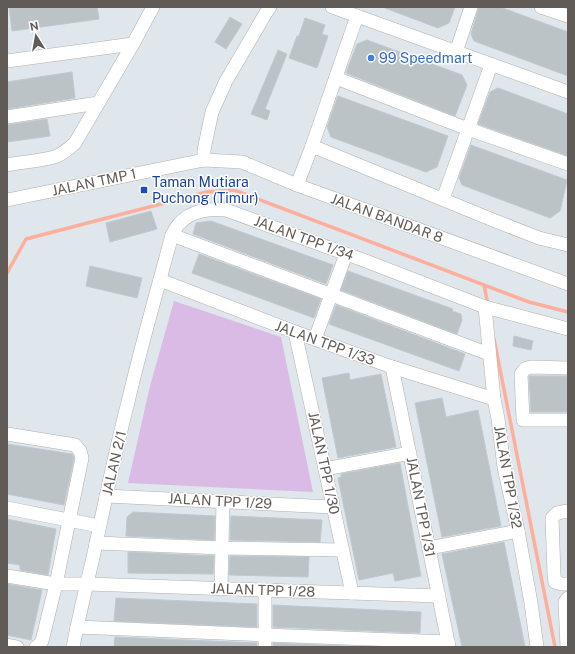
<svg xmlns="http://www.w3.org/2000/svg" width="575" height="654" viewBox="0 0 575 654" font-family="'Public Sans',sans-serif">
	<style>
		.green { fill: #dabbe5 }
		.lines { fill: none; stroke-linecap: round; stroke-linejoin: round }
		.stream { stroke: #ffae9c; stroke-width: 3.5 }
		.building { fill: #bcc3c7; stroke: #bec9d1 }
		.minor-casing { stroke: #b3afac; stroke-width: 14 }
		.minor { stroke: #fff; stroke-width: 13 }
		.shop-dot { fill: #3f7fe0; stroke: #fff; stroke-width: 1.5 }
		.transit-dot { fill: #1a4fb4; stroke: #fff; stroke-width: 1.5 }
		.labels { text-anchor: middle; stroke-width: 3; stroke-linejoin: round; paint-order: stroke }
		.shop-label { font-size: 14px; fill: #366cbe; stroke: #fff; text-anchor: start }
		.street-label { font-size: 14px; fill: #615b58; stroke: #fff }
		.transit-label { font-size: 14px; fill: #164399; stroke: #fff; text-anchor: start }
	</style>
	<rect width="100%" height="100%" fill="#dfe6ec"/>
	<path class="green" d="M174,301L281,337L313,492L128,483L150,386Z"/>
	<g class="lines">
		<g class="stream">
			<path d="M7,273L26,239L207,192L234,190L529,302L568,312"/>
			<path d="M484,285L488,305"/>
			<path d="M494,339L555,647"/>
		</g>
	</g>
	<g class="building">
		<path d="M9,7H97L99,19L12,31Z"/>
		<path d="M385,7H455L449,23L438,28L385,8Z"/>
		<path d="M479,7H500L568,32V76L474,41L471,34Z"/>
		<path d="M230,17L242,24L226,49L215,42Z"/>
		<path d="M305,18L325,25L322,34L328,36L317,68L289,58L297,36H299Z"/>
		<path d="M367,40L462,75L467,85L455,116L346,73L357,44Z"/>
		<path d="M278,50L287,54L265,109L270,111L267,120L251,114Z"/>
		<path d="M72,72L75,98L7,109V82Z"/>
		<path d="M498,88L568,114V156L478,124L490,92Z"/>
		<path d="M338,96L448,136L437,167L426,172L331,137L327,127Z"/>
		<path d="M47,119L50,136L7,142V125Z"/>
		<path d="M471,145L567,180L560,211L550,218L462,185L459,178Z"/>
		<path d="M151,211L157,229L110,242L106,223Z"/>
		<path d="M211,221L333,265L326,284L193,234L196,223Z"/>
		<path d="M199,254L321,299L314,318L192,273Z"/>
		<path d="M90,266L142,278L137,298L86,286Z"/>
		<path d="M348,271L453,309L452,311L461,314L462,320L457,334L341,290Z"/>
		<path d="M336,305L465,354L459,371L329,324Z"/>
		<path d="M514,336L533,341L531,350L513,346Z"/>
		<path d="M349,373L350,380L381,374L396,447L338,458L322,378Z"/>
		<path d="M529,376H568V412H531Z"/>
		<path d="M442,398L446,417L478,410L501,526L442,537L415,403Z"/>
		<path d="M7,444L72,454L74,458L64,505L7,494Z"/>
		<path d="M400,463L421,576L395,581L393,573L359,580L338,478L341,477V474Z"/>
		<path d="M133,512L215,516L214,540L126,536L127,517Z"/>
		<path d="M231,516L322,520L320,542L230,540Z"/>
		<path d="M7,519L56,529L48,575L20,570V565L7,563Z"/>
		<path d="M504,542L525,647H462L442,554Z"/>
		<path d="M128,552L214,556L213,574L128,573Z"/>
		<path d="M230,556L309,557L308,577L229,575Z"/>
		<path d="M7,584L42,590L31,640L7,635Z"/>
		<path d="M116,598L257,604V627L114,621Z"/>
		<path d="M273,605L421,612L420,633L273,627Z"/>
		<path d="M115,637L257,643V647H114Z"/>
		<path d="M273,643L369,647H273Z"/>
	</g>
	<g class="lines">
		<g class="minor-casing">
			<g id="minor">
				<path d="M332,7L568,92"/>
				<path d="M541,7L568,16"/>
				<path d="M456,52L471,7"/>
				<path d="M7,61L133,44"/>
				<path d="M336,78L468,129L568,164"/>
				<path d="M7,117L98,103"/>
				<path d="M312,146L493,220L539,238L568,245"/>
				<path d="M204,160V150L212,112L226,81L267,11L270,7"/>
				<path d="M7,165C21,162 44,161 57,156C64,153 69,148 75,143L133,44L153,7"/>
				<path d="M297,185L312,146L357,16"/>
				<path d="M443,199L491,65"/>
				<path d="M7,200L204,160L242,162L297,185L568,284"/>
				<path d="M172,235L489,354"/>
				<path d="M160,280L295,332L392,367L494,399"/>
				<path d="M485,307L494,399L498,419L504,467L518,531L531,603L537,647"/>
				<path d="M295,332L352,593"/>
				<path d="M315,339L346,254"/>
				<path d="M392,367L449,647"/>
				<path d="M568,368L531,367L525,369L521,374L523,420H568"/>
				<path d="M7,434L75,445L80,451L82,458L56,584L42,641L38,646L36,647"/>
				<path d="M325,469L410,453"/>
				<path d="M106,496L333,507"/>
				<path d="M7,508L99,526"/>
				<path d="M568,511L557,513L552,518L554,574L555,582L562,584H568"/>
				<path d="M96,543L222,548L342,550"/>
				<path d="M429,548L518,531"/>
				<path d="M7,576L56,584H87L439,596"/>
				<path d="M221,589L223,501"/>
				<path d="M77,627L265,635L448,642"/>
				<path d="M7,645L17,647"/>
				<path d="M73,647C79,615 87,584 94,553C105,502 115,452 128,402C141,346 157,291 172,235C174,232 176,227 179,224C190,211 209,208 226,210L363,260L485,307L568,329"/>
				<path d="M265,647V590"/>
				<path d="M567,647L565,602L567,599L568,598"/>
			</g>
		</g>
		<use href="#minor" class="minor"/>
	</g>
	<circle class="shop-dot" cx="371" cy="58" r="4"/>
	<rect class="transit-dot" x="140" y="186" width="8" height="8" rx="2"/>
	<g class="labels">
		<g class="shop-label">
			<text x="379" y="63">99 Speedmart</text>
		</g>
		<g class="street-label">
			<text transform="translate(94 182) rotate(-12)" y="5">JALAN TMP 1</text>
			<text transform="translate(387 218) rotate(20)" y="5">JALAN BANDAR 8</text>
			<text transform="translate(304 238) rotate(20)" y="5">JALAN TPP 1/34</text>
			<text transform="translate(325 343) rotate(20)" y="5">JALAN TPP 1/33</text>
			<text transform="translate(114 463) rotate(-77)" y="5">JALAN 2/1</text>
			<text transform="translate(324 463) rotate(78)" y="5">JALAN TPP 1/30</text>
			<text transform="translate(508 477) rotate(80)" y="5">JALAN TPP 1/32</text>
			<text transform="translate(220 501) rotate(3)" y="5">JALAN TPP 1/29</text>
			<text transform="translate(421 507) rotate(79)" y="5">JALAN TPP 1/31</text>
			<text transform="translate(263 590) rotate(2)" y="5">JALAN TPP 1/28</text>
		</g>
		<g class="transit-label">
			<text x="152" y="187">Taman Mutiara<tspan x="152" dy="16">Puchong (Timur)</tspan></text>
		</g>
	</g>
	<rect width="575" height="654" fill="none" stroke="#615b58" stroke-width="16"/>
	<g transform="translate(36 36) rotate(349)" stroke="#ffffff" stroke-width="3" paint-order="stroke">
	<path d="M0-3L7 15L0 10L-7 15Z" fill="#615b58"/>
	<text y="-6" font-size="11" font-weight="bold" text-anchor="middle" fill="#615b58">N</text>
	</g>
</svg>
